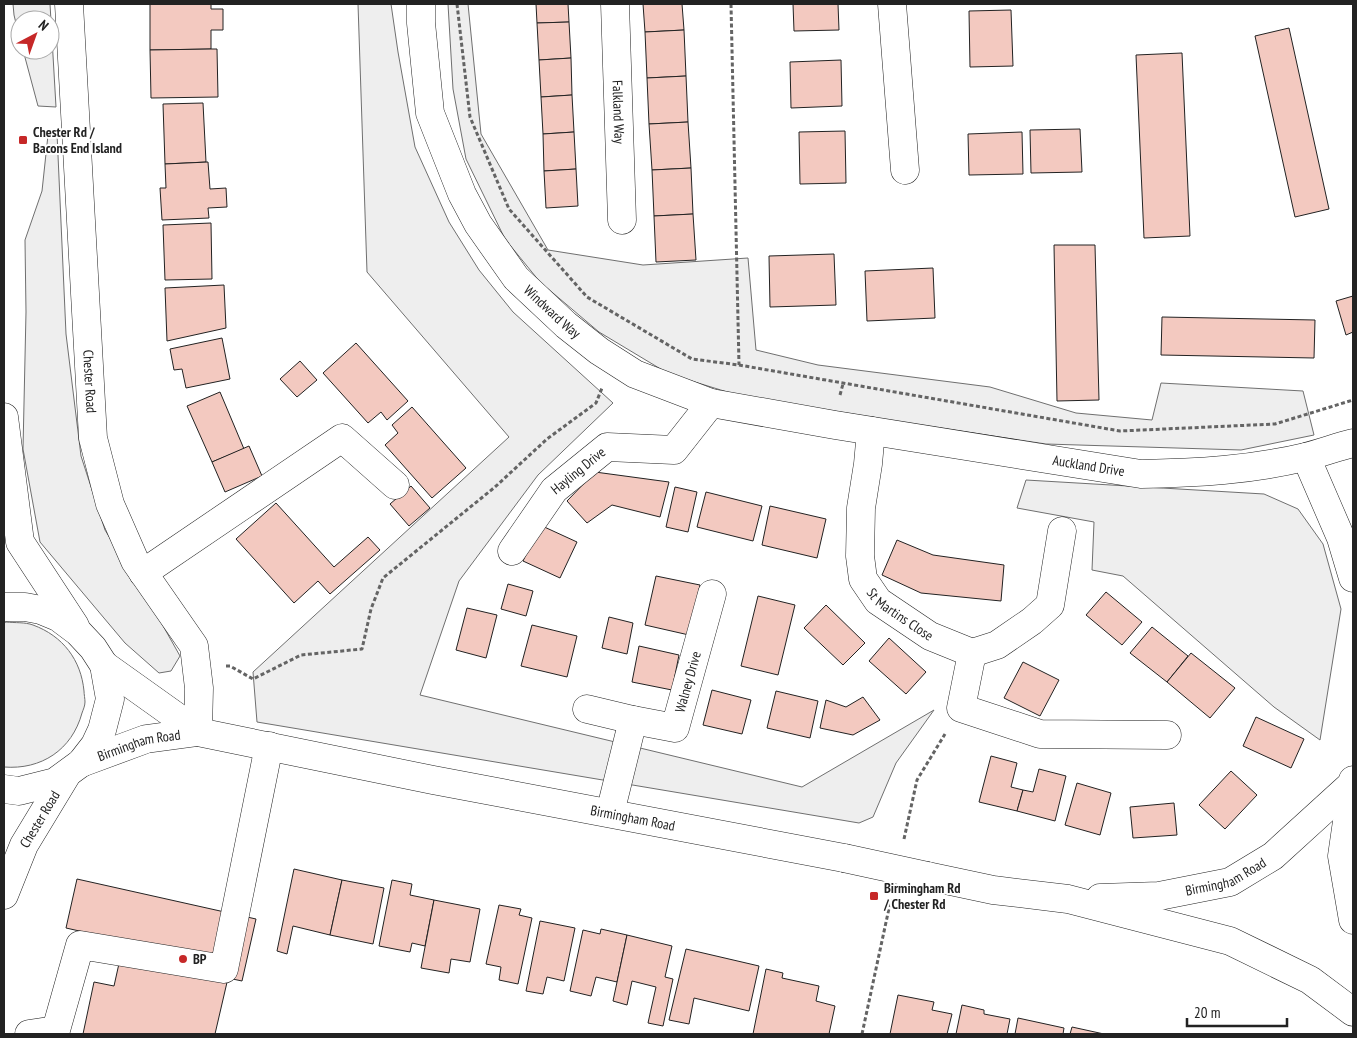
<svg xmlns="http://www.w3.org/2000/svg" width="1357" height="1038" viewBox="0 0 1357 1038" font-family="'PT Sans Narrow',sans-serif">
	<style>
		.green { fill: #eee; stroke: #6f6f6f }
		.building { fill: #f3c9c0; stroke: #222 }
		.lines { fill: none; stroke-linecap: round; stroke-linejoin: round }
		.minor-casing { stroke: #222; stroke-width: 29 }
		.major-casing { stroke: #222; stroke-width: 29 }
		.highway-casing { stroke: #222; stroke-width: 29 }
		.path { stroke: #646464; stroke-width: 3; stroke-dasharray: 4 2.5; stroke-linecap: butt }
		.minor { stroke: #fff; stroke-width: 28 }
		.major { stroke: #fff; stroke-width: 28 }
		.highway { stroke: #fff; stroke-width: 28 }
		.major-bridge-casing { stroke: #222; stroke-width: 29; stroke-linecap: butt }
		.major-bridge { stroke: #fff; stroke-width: 28 }
		.poi-dot { fill: #c62828; stroke: #fff; stroke-width: 2 }
		.labels { text-anchor: middle; stroke-width: 4; stroke-linejoin: round; paint-order: stroke }
		.street-label { font-size: 14px; fill: #222; stroke: #fff }
		.poi-label { font-size: 14px; font-weight: bold; fill: #222; stroke: #fff; text-anchor: start }
	</style>
	<rect width="100%" height="100%" fill="#fff"/>
	<g class="green">
		<path d="M13,4H50L56,107L38,106L23,50H50V20H20V40L14,15Z"/>
		<path d="M358,4H391L398,52L415,147L449,222L479,270L513,312L613,403L538,475L459,581L420,695L802,787L934,710L896,763L873,817L859,823L257,722L253,672L509,437L367,272Z"/>
		<path d="M448,4H468L481,134L548,250L643,265L748,258L756,350L818,365L990,387L1076,413L1152,420L1161,383L1303,391L1314,435L1241,450L1046,444L900,422L737,395L669,374L599,332L540,282L505,239L466,159L453,89Z"/>
		<path d="M51,130L57,133L66,334L81,456L105,530L162,624L180,656L171,671L159,673L125,643L40,542L23,449L26,312L25,240L42,191L48,135Z"/>
		<path d="M1026,480L1264,494L1298,509L1323,544L1341,609L1320,740L1274,707L1123,576L1092,570L1094,522L1017,508Z"/>
		<path d="M6,622C15,623 25,622 33,625C63,636 81,660 84,691C84,694 85,699 85,702C85,706 83,710 82,713C72,750 41,770 4,767V623Z"/>
	</g>
	<g class="building">
		<path d="M150,4H211V9H223V30H211V49L150,50Z"/>
		<path d="M536,4H568L569,22L537,23Z"/>
		<path d="M643,4H682L684,30L645,32Z"/>
		<path d="M793,4H838L839,30L794,31Z"/>
		<path d="M1011,10L1013,66L970,67L969,11Z"/>
		<path d="M569,22L571,58L539,60L537,23Z"/>
		<path d="M1289,28L1329,209L1295,217L1255,36Z"/>
		<path d="M684,30L686,76L647,78L645,32Z"/>
		<path d="M211,49H217L218,97L151,98L150,50Z"/>
		<path d="M1182,53L1190,236L1144,238L1136,55Z"/>
		<path d="M571,58L572,95L541,97L539,60Z"/>
		<path d="M841,60L842,106L791,108L790,62Z"/>
		<path d="M686,76L688,122L649,124L647,78Z"/>
		<path d="M572,95L574,132L543,134L541,97Z"/>
		<path d="M203,103L206,162L165,164L163,104Z"/>
		<path d="M688,122L691,168L652,170L649,124Z"/>
		<path d="M1080,129L1082,172L1031,173L1030,130Z"/>
		<path d="M845,131L846,183L800,184L799,132Z"/>
		<path d="M574,132L576,169L544,171L543,134Z"/>
		<path d="M1022,132L1023,174L969,175L968,134Z"/>
		<path d="M208,162L210,189L226,188L227,207L208,208L209,218L162,220L160,188H166L165,164Z"/>
		<path d="M691,168L693,214L654,216L652,170Z"/>
		<path d="M576,169L578,206L546,208L544,171Z"/>
		<path d="M693,214L696,260L656,262L654,216Z"/>
		<path d="M211,223L212,279L165,280L163,225Z"/>
		<path d="M1054,245H1095L1099,400L1057,401Z"/>
		<path d="M834,254L836,305L770,307L769,256Z"/>
		<path d="M933,268L935,318L867,321L865,271Z"/>
		<path d="M224,285L226,328L167,341L165,288Z"/>
		<path d="M1353,296V332L1346,335L1336,301Z"/>
		<path d="M1162,317L1315,320L1314,358L1161,355Z"/>
		<path d="M222,338L230,379L186,388L182,369L174,370L170,349Z"/>
		<path d="M356,343L408,401L387,420L381,412L368,423L323,373Z"/>
		<path d="M300,361L317,380L297,397L280,379Z"/>
		<path d="M220,392L244,449L212,462L187,406Z"/>
		<path d="M412,407L466,468L432,498L385,445L398,433L392,425Z"/>
		<path d="M249,446L262,476L225,492L212,462Z"/>
		<path d="M595,472L669,482L660,517L612,505L587,523L567,501Z"/>
		<path d="M411,486L430,508L409,526L390,504Z"/>
		<path d="M675,487L697,492L688,532L666,527Z"/>
		<path d="M706,492L762,506L753,541L697,527Z"/>
		<path d="M276,503L334,567L368,537L380,550L330,594L318,581L294,603L236,539Z"/>
		<path d="M770,506L826,519L817,558L762,545Z"/>
		<path d="M540,525L577,542L560,578L523,561Z"/>
		<path d="M897,540L933,555L1004,565L1001,601L921,593L882,575Z"/>
		<path d="M656,576L700,585L689,635L645,625Z"/>
		<path d="M508,584L533,591L526,616L501,609Z"/>
		<path d="M1106,592L1142,622L1122,645L1086,615Z"/>
		<path d="M758,596L795,605L778,675L741,666Z"/>
		<path d="M826,605L865,643L843,665L804,628Z"/>
		<path d="M467,608L497,615L486,658L456,650Z"/>
		<path d="M609,617L633,623L627,654L602,648Z"/>
		<path d="M532,625L577,636L567,677L521,666Z"/>
		<path d="M1152,627L1188,656L1167,682L1130,653Z"/>
		<path d="M889,638L926,672L906,694L869,661Z"/>
		<path d="M639,646L679,655L672,690L632,682Z"/>
		<path d="M1191,653L1235,688L1210,718L1167,682Z"/>
		<path d="M1023,662L1059,680L1040,716L1004,698Z"/>
		<path d="M712,690L751,700L742,734L703,725Z"/>
		<path d="M776,691L818,701L810,738L767,728Z"/>
		<path d="M863,697L880,720L853,735L820,728L826,700L846,707Z"/>
		<path d="M1256,717L1304,739L1291,768L1243,746Z"/>
		<path d="M991,756L1017,763L1011,787L1023,790L1017,811L979,802Z"/>
		<path d="M1039,769L1066,776L1055,821L1017,811L1023,790L1033,792Z"/>
		<path d="M1231,771L1257,795L1225,829L1199,805Z"/>
		<path d="M1077,783L1111,793L1100,835L1065,825Z"/>
		<path d="M1174,803L1177,835L1133,838L1130,807Z"/>
		<path d="M294,869L342,880L330,935L293,926L287,954L277,951Z"/>
		<path d="M77,879L256,919L242,981L228,978L215,1034H83L94,982L114,986L124,941L66,928Z"/>
		<path d="M342,880L384,888L373,944L330,935Z"/>
		<path d="M392,880L412,884L410,895L434,900L425,946L412,943L410,952L379,946Z"/>
		<path d="M434,900L480,909L470,962L451,959L449,973L421,968Z"/>
		<path d="M499,905L521,909L519,915L532,918L518,984L499,980L501,967L486,964Z"/>
		<path d="M540,921L575,928L564,981L547,977L543,994L526,991Z"/>
		<path d="M601,929L627,935L617,982L596,977L591,996L570,991L583,930L600,934Z"/>
		<path d="M627,935L672,946L665,977L673,979L663,1026L648,1023L656,987L632,981L627,1005L613,1001Z"/>
		<path d="M686,949L759,966L749,1011L694,998L689,1024L669,1020Z"/>
		<path d="M766,969L783,973L782,978L819,986L816,1001L835,1006L829,1034H753Z"/>
		<path d="M898,995L934,1002L932,1010L952,1014L947,1034H890Z"/>
		<path d="M962,1005L984,1010V1014L1010,1019L1007,1034H956Z"/>
		<path d="M1018,1018L1064,1028L1063,1034H1015Z"/>
		<path d="M1072,1027L1104,1034H1070Z"/>
	</g>
	<g class="lines">
		<g class="minor-casing">
			<g id="minor">
				<path id="s1" d="M69,4L93,438L110,504L135,561L194,646L199,688L198,732"/>
				<path id="s2" d="M421,4V23L430,113L462,194L478,224L516,278L566,325L599,351L635,374L711,403L835,425L1141,474C1196,473 1251,470 1305,457C1321,453 1337,447 1353,443"/>
				<path id="s3" d="M615,4L622,220"/>
				<path d="M892,4L905,170"/>
				<path id="s4" d="M871,431L868,464L861,508L860,556L863,579L878,601L930,636L972,653L961,708L1040,734L1167,735"/>
				<path d="M1306,457L1341,538L1353,578"/>
				<path id="s5" d="M512,551L554,490L607,447L674,450L711,403"/>
				<path d="M143,573L342,438L395,485"/>
				<path d="M972,653L997,645L1032,621L1050,605L1062,531"/>
				<path id="s6" d="M587,709L633,720L675,728L712,594"/>
				<path d="M610,813L633,720"/>
				<path d="M29,1034L56,1030L80,945L224,969L269,746"/>
			</g>
		</g>
		<g class="major-casing">
			<g id="major">
				<path d="M4,417L20,542L75,626"/>
				<path d="M4,607H25L41,610L58,617L78,632L93,648L104,665L110,699L102,730L95,745L81,763L55,782L19,791L4,789"/>
				<path d="M104,665L198,732"/>
				<path id="s7" d="M81,763L146,739L198,732L433,780L844,858"/>
				<path d="M927,876L993,890L1068,899L1230,941L1310,980L1353,1012"/>
				<path id="s8" d="M4,895L24,845L67,774"/>
				<path id="s9" d="M1100,898L1159,896L1230,882L1273,856L1352,784"/>
			</g>
		</g>
		<g class="highway-casing">
			<path id="highway" d="M1353,780L1342,856L1353,920"/>
		</g>
		<g class="path">
			<path d="M457,4L470,117L509,209L587,297L692,359L739,365L1120,431L1275,424L1353,400"/>
			<path d="M731,4L739,365"/>
			<path d="M840,395L843,384"/>
			<path d="M226,666H230L253,679L301,655L362,649L371,609L383,578L495,487L547,439L596,403L602,388"/>
			<path d="M904,839L917,780L945,734"/>
			<path d="M862,1034L891,899"/>
		</g>
		<use href="#minor" class="minor"/>
		<use href="#major" class="major"/>
		<use href="#highway" class="highway"/>
		<g class="major-bridge-casing">
			<path id="major-bridge" d="M844,858L927,876"/>
		</g>
		<use href="#major-bridge" class="major-bridge"/>
	</g>
	<g class="poi-dot">
		<rect x="18" y="135" width="10" height="10" rx="2.5"/>
		<rect x="869" y="891" width="10" height="10" rx="2.5"/>
		<circle cx="183" cy="959" r="5"/>
	</g>
	<g class="labels">
		<g class="street-label">
			<text dy="5" stroke="none"><textPath href="#s3" startOffset="108">Falkland Way</textPath></text>
			<text dy="5" stroke="none"><textPath href="#s2" startOffset="346">Windward Way</textPath></text>
			<text dy="5" stroke="none"><textPath href="#s1" startOffset="378">Chester Road</textPath></text>
			<text dy="5" stroke="none"><textPath href="#s2" startOffset="914">Auckland Drive</textPath></text>
			<text dy="5" stroke="none"><textPath href="#s5" startOffset="105">Hayling Drive</textPath></text>
			<text dy="5" stroke="none"><textPath href="#s4" startOffset="201">St Martins Close</textPath></text>
			<text dy="5" stroke="none"><textPath href="#s6" startOffset="138">Walney Drive</textPath></text>
			<text dy="5" stroke="none"><textPath href="#s7" startOffset="61">Birmingham Road</textPath></text>
			<text dy="5" stroke="none"><textPath href="#s7" startOffset="565">Birmingham Road</textPath></text>
			<text dy="5" stroke="none"><textPath href="#s8" startOffset="84">Chester Road</textPath></text>
			<text dy="5" stroke="none"><textPath href="#s9" startOffset="129">Birmingham Road</textPath></text>
		</g>
		<g class="poi-label">
			<text x="33" y="137">Chester Rd /<tspan x="33" dy="16">Bacons End Island</tspan></text>
			<text x="884" y="893">Birmingham Rd<tspan x="884" dy="16">/ Chester Rd</tspan></text>
			<text x="193" y="964">BP</text>
		</g>
	</g>
	<rect width="1357" height="1038" fill="none" stroke="#222222" stroke-width="10"/>
	<g transform="translate(35 35) rotate(41)"><circle r="24" fill="#ffffff" stroke="#a7a7a7"/>
	<path d="M0-4L9 19L0 12L-9 19Z" fill="#c62828"/>
	<text y="-8" font-size="14" font-weight="bold" text-anchor="middle" fill="#222222">N</text>
	</g>
	<path d="M1187 1018v8h100v-8" fill="none" stroke="#222222" stroke-width="2.5"/>
	<text x="1194" y="1018" font-size="15" fill="#222222" stroke="#ffffff" stroke-width="4" paint-order="stroke">20 m</text>
</svg>
